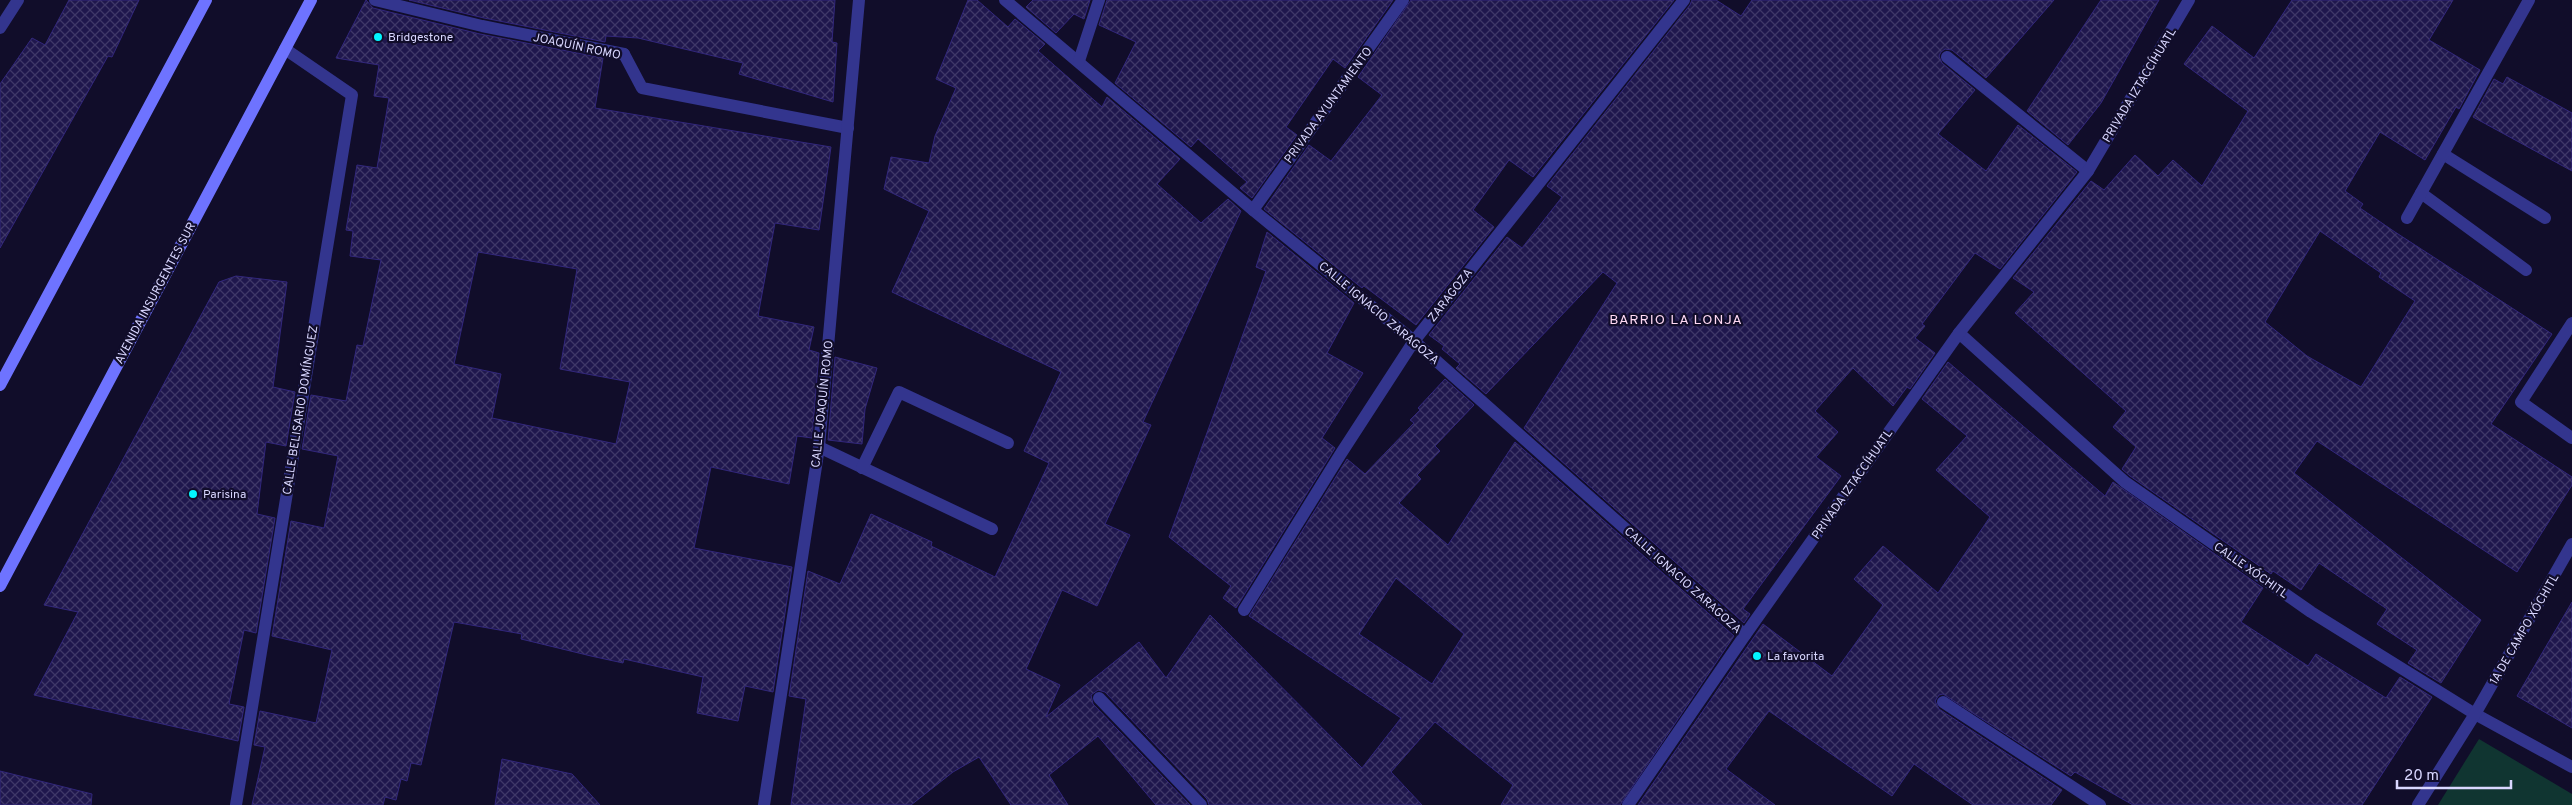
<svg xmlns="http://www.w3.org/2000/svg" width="2572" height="805" viewBox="0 0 2572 805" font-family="Overpass,sans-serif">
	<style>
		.garden { fill: #103531 }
		.building { fill: url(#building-cross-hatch); stroke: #32277c; fill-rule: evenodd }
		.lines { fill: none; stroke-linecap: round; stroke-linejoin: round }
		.pedestrian { stroke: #33358e; stroke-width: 12 }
		.minor { stroke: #33358e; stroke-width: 12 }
		.secondary { stroke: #6e73ff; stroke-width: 12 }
		.poi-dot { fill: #03f5ff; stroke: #110d2a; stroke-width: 2 }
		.labels { text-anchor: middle; stroke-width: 4.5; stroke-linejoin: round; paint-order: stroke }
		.poi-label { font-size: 12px; fill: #d9d7ff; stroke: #110d2a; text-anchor: start }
		.street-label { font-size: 12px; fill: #d9d7ff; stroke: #110d2a }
		.neighbourhood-label { font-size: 14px; letter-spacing: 1px; fill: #ffd9f3; stroke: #110d2a }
	</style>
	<defs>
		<pattern id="building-cross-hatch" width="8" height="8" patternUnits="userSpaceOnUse" patternTransform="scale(1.25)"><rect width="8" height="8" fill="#1f174d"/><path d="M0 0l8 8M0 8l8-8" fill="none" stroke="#3f3868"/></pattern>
	</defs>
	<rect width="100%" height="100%" fill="#110d2a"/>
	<path class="garden" d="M2479,739L2572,794V805H2438Z"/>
	<g class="building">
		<path d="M69,0H139L112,57L108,56L0,248V84L32,38L45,45Z"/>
		<path d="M366,0L373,8L480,34L603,58L595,108L831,147L819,230L775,223L758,316L814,327L809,350L819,353L812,438L797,436L789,484L711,467L694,548L792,567L773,692L745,686L738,721L697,713L703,677L624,659L623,663L591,656L521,639L522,634L454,622L421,765L411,763L407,781L401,779L396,800L385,797L383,805H252L265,747L254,745L260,711L316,723L332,650L272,636L291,521L324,528L338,456L302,449L311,395L346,401L357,345L363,346L381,260L350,256L353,231L346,230L357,165L377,168L389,98L374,96L379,65L336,58ZM478,252L577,269L560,369L630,382L616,444L492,418L501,374L454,364Z"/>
		<path d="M409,0H835L832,42L837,43L833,102L739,74L743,63L638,38L606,36L605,42L484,18Z"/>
		<path d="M968,0H977L1008,27L1015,19L1045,44L1038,51L1102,107L1107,97L1180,159L1157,184L1201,223L1228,199L1241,211L1143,422L1151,425L1105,524L1130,535L1097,606L1062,590L1026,669L1060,685L1046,717L1139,642L1166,678L1210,615L1362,768L1401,718L1249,616L1347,459L1365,474L1414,423L1410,420L1420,410L1418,408L1445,379L1474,405L1435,446L1440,451L1417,475L1421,479L1399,503L1448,545L1515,442L1734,636L1620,805H1501L1513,785L1435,722L1391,772L1422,805H1209L1207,799L1105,692L1098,690L1091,695L1093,704L1190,805H1156L1098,736L1049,775L1068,805H1011L979,757L953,772L911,805H791L806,699L789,696L808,571L840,584L871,514L932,542L931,546L995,577L1049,463L1024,451L1061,372L892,292L929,211L884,189L891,157L929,163L935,136L956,88L936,79ZM1396,578L1464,634L1432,684L1359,634Z"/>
		<path d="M1033,0H1090L1084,19L1074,14L1056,33L1026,7Z"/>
		<path d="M1107,0H1393L1345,68L1333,59L1286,127L1297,135L1252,198L1240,188L1247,182L1198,139L1191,147L1115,83L1136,42L1099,25Z"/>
		<path d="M1411,0H1674L1533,177L1509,160L1473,210L1494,227L1416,325L1364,286L1362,288L1264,209L1309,145L1331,161L1382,95L1358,77Z"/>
		<path d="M1692,0H1716L1741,16L1752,0H2054L1986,78L1952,50L1945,49L1941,52L1939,56L1942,63L1975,90L1938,134L1986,171L2018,125L2077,172L2000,269L1975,253L1922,324L1925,326L1915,338L1935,353L1910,389L1907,387L1893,406L1853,368L1815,411L1838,432L1816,457L1841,476L1743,609L1750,614L1744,623L1524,428L1617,283L1603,272L1486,394L1456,368L1460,364L1442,349L1444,346L1429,335L1507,237L1522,248L1562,197L1547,186L1690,5Z"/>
		<path d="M2101,0H2159L2101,103L2068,145L2027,111Z"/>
		<path d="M2292,0H2453L2429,40L2480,70L2459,109L2456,107L2425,160L2380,132L2345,191L2363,204L2360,208L2395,232L2552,334L2491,424L2572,477V485L2517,572L2317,441L2294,473L2481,620L2441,683L2408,663L2417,650L2377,624L2387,609L2319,563L2301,590L2273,571L2271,574L2130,476L2122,469L2136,447L2113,427L2126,411L2015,313L2034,292L2013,278L2091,181L2104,190L2135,155L2158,176L2173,160L2202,186L2248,111L2184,64L2212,26L2254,58ZM2320,231L2381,273L2379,277L2415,301L2361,387L2307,356L2265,322Z"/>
		<path d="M2507,77L2572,113V171L2473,117L2494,79L2503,84Z"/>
		<path d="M1267,232L1354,303L1327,353L1363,373L1322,438L1335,448L1236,608L1223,598L1231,586L1169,537L1266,271L1256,267Z"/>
		<path d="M236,276L287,282L273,387L295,392L286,446L266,442L257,514L275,518L256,633L244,630L229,704L244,707L238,741L34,695L78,612L44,605L219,282Z"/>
		<path d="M835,357L877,368L865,409L862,444L828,440Z"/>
		<path d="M1948,362L2105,496L2113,482L2263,588L2241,622L2308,666L2316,654L2386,698L2400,677L2432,697L2362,805H2133L2075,772L2071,776L1943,694L1939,695L1935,701L1939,709L2062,790L2051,805H1973L1914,764L1892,796L1769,711L1726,769L1775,805H1638L1763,624L1832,676L1883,605L1854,579L1883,546L1938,593L1990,517L1936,470L1967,436L1922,399Z"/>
		<path d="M2572,602V728L2517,696Z"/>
		<path d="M502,759L572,774L600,805H495Z"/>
		<path d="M0,771L92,794L91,805H0Z"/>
	</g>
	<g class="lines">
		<path class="pedestrian" d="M375,0L482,26L624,54"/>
		<g class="minor">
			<path d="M1005,0L1253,210L1414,341L1745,635"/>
			<path d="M0,28L18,0"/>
			<path d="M624,54L642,88L848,128"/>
			<path d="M1947,57L2088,171"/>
			<path d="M1079,61L1099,0"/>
			<path d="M2443,154L2545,218"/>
			<path d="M2421,193L2526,270"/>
			<path d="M1253,210L1403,0"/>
			<path d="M2407,218L2529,0"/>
			<path d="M2572,323L2521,402L2572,438"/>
			<path d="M1959,333L2125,482L2311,612L2475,714L2572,767"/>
			<path d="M819,447L992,529"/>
			<path d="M862,468L899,392L1008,443"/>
			<path d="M1244,610L1340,455L1414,341L1684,0"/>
			<path d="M1099,698L1201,805"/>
			<path d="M1943,702L2100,805"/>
			<path d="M236,805L352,95L285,49"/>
			<path d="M764,805L819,447L859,0"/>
			<path d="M1628,805L1745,635L1959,333L2088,171L2189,0"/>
			<path d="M2418,805L2475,714L2572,544"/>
		</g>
		<g class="secondary">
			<path d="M0,385L206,0"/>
			<path d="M0,586L311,0"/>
		</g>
	</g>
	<g class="poi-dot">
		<circle cx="378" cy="37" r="5"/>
		<circle cx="193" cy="494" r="5"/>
		<circle cx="1757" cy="656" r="5"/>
	</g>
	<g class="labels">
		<g class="poi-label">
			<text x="388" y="41">Bridgestone</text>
			<text x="203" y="498">Parisina</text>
			<text x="1767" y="660">La favorita</text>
		</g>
		<g class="street-label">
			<text transform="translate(577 46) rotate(12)" y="4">JOAQUÍN ROMO</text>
			<text transform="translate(2139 85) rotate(-59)" y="4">PRIVADA IZTACCÍHUATL</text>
			<text transform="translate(1328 105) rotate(-54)" y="4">PRIVADA AYUNTAMIENTO</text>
			<text transform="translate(155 293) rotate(-62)" y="4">AVENIDA INSURGENTES SUR</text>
			<text transform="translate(1450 295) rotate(-52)" y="4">ZARAGOZA</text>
			<text transform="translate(1379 313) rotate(40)" y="4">CALLE IGNACIO ZARAGOZA</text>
			<text transform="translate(822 404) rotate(-84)" y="4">CALLE JOAQUÍN ROMO</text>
			<text transform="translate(300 410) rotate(-81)" y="4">CALLE BELISARIO DOMÍNGUEZ</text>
			<text transform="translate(1852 484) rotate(-55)" y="4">PRIVADA IZTACCÍHUATL</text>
			<text transform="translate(2251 570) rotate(35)" y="4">CALLE XÓCHITL</text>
			<text transform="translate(1683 580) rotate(42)" y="4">CALLE IGNACIO ZARAGOZA</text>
			<text transform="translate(2524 629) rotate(-60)" y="4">1A DE CAMPO XÓCHITL</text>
		</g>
		<g class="neighbourhood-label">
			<text x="1676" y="324">BARRIO LA LONJA</text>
		</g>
	</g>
	<path d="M2397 780v8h114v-8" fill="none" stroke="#d9d7ff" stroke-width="2.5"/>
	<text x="2404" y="780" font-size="15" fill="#d9d7ff" stroke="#110d2a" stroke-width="4" paint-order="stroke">20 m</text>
</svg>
